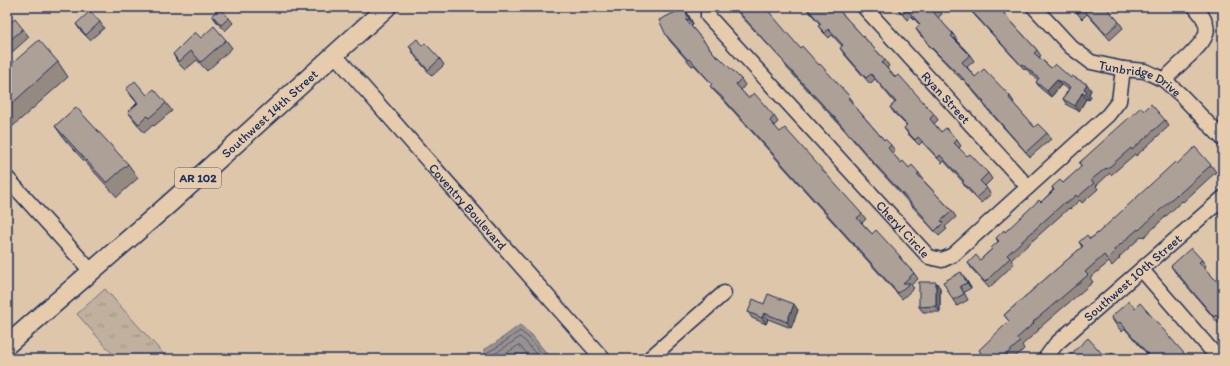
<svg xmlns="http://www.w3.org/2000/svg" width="1230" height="366" viewBox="0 0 1230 366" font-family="Itim,sans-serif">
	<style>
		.park { fill: url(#park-tufts); stroke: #6e707e }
		.water { fill: #98918f; stroke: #666a7b }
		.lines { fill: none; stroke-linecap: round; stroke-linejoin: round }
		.shore { stroke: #4d5672; stroke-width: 1 }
		.minor-casing { stroke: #1b2f5e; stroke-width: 17 }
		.major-casing { stroke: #1b2f5e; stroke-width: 21 }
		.minor { stroke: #e6ccad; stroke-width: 14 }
		.major { stroke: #e6ccad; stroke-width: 18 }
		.wall { fill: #958a82; stroke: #1b2f5e }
		.shaded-wall { fill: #79706a; stroke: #1b2f5e }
		.building { fill: #ada097; stroke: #1b2f5e }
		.labels { text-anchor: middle; stroke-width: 4; stroke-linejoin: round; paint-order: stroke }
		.shield { fill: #e6ccad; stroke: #585e76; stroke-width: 1 }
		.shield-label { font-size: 12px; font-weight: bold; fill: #1b2f5e }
		.street-label { font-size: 13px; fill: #1b2f5e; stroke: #e6ccad }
	</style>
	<defs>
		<pattern id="park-tufts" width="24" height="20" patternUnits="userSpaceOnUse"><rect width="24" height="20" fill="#c2b09e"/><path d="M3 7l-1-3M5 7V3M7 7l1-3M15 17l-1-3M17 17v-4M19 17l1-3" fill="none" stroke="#9d9084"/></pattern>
	</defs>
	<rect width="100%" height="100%" fill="#dec6aa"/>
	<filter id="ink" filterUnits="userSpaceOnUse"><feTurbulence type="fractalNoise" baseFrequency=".025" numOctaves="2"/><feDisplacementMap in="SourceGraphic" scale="8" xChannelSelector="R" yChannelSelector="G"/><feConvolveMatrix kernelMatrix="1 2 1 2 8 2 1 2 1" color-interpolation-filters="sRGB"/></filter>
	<g filter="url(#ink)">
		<path class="park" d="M105,289L168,359H117L77,314Z"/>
		<path class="water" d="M520,325L532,335L551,359H483L484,349L494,344Z"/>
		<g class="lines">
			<g class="shore">
				<path d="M487,359L488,352L497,347L520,331L529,338L546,359"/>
				<path d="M492,359L493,355L520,337L526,342L540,359"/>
				<path d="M498,359L519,345L532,359"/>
			</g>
			<g class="minor-casing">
				<g id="minor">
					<path id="s1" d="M708,7V16L929,257L942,260L953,255L1108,115L1119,101L1123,69"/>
					<path id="s2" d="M864,7L1028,187"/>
					<path id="s3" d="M1034,7L1071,47L1091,62L1123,69L1145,71L1164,80L1181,95L1223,139"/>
					<path id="s4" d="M334,54L603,359"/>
					<path d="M1164,80C1172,72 1180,64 1189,56C1207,38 1215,29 1195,7"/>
					<path d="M7,178L91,271"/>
					<path d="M1142,270L1219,359"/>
					<path d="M649,359L724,293"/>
					<path id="s5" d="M1045,359L1056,344L1223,198"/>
				</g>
			</g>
			<g class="major-casing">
				<g id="major">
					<path id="s6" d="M7,345L169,204L387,7"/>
				</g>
			</g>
			<use href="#minor" class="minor"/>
			<use href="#major" class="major"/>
		</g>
		<g class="wall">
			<path d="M805,7H836L885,60L889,66L887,68L895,77L934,114L938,120L934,124L941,132L957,140L961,146L959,148L967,156L988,173L992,179L985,186L991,194L981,203L966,188L962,182H963L944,161L942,163L922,142L919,145L908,134L904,128L907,126L894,113L890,107L895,103L875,79L870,84L844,54L840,48L842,46L832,35L829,38L823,32L818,26L820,24Z"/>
			<path d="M896,7H937L942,14L938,18L953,34L957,40H956L970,55L974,61L967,67L975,77L1010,96L1014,102L1013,103L1034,127L1047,133L1051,139L1030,157L987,109L983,103L963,79L962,80L930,47L926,41L920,35L916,29L920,25L911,16L907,20Z"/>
			<path d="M967,7H998L1037,50L1041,56L1039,57L1051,68L1071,78L1091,90L1089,94L1091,97L1089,100L1086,99L1079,111L1067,105L1063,99L1069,89L1061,85L1051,97L1040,88L1036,82L1038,80L1026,69L1025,70Z"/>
			<path d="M1072,7H1106L1119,22L1123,28L1110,40L1087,14L1082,19Z"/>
			<path d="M684,8L688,14L693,24L691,26L718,58L741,79L745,85L741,90L748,98L774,116L778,122L774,126L862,214L866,219L862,223L872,234L900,256L904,263L914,273L918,279L911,285L914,288L902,299L726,103L714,91L710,86L712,84L694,65L692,66L670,41L666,35Z"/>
			<path d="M736,9L800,48L819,65L850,97L854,103L853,104L884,140L891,145L895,151L892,153L901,163L919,173L923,179H922L952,211L956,217L945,227L947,229L939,236L927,223L923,218L878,169L840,125L787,68L784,62L740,15Z"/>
			<path d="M212,15L229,18L233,23L225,31L216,21Z"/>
			<path d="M100,22L104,28L90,40L80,30L76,24Z"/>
			<path d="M7,25L23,29L29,37L10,54L11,55L7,58Z"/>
			<path d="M201,38L226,40L232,48L207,71L197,60L185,70L178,63L173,54Z"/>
			<path d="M409,46H422L440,59L444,65L432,76L417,59Z"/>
			<path d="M58,62L68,77L12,127L7,122V68Z"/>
			<path d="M126,89L147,95L166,103L172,111L154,126L153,125L144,133L134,120L128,112L137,103L132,97Z"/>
			<path d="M1144,111L1165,120L1169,126L1136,156L1135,154L1111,175L1110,173L1096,186L1098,189L1082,203L1080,200L1070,209L1069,208L1011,260L1014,264L989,288L972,269L968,263L980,260L992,249L998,242L996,238L1005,232L1041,202L1053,190L1052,187L1063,183L1082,167L1079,163Z"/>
			<path d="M55,126L128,164L138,178L117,197L65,140Z"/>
			<path d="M1177,164L1211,165L1216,172L1183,202L1182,201L1144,237L1142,236L1119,257L1120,258L1112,266L1109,262L1090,278L1093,282L1038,329L1039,330L1022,345L1024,349L1013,359H975L1009,321L1004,315L1082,247L1079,242L1090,239L1098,233Z"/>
			<path d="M1202,260L1206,266L1204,268L1223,288V324L1220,320L1218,323L1175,272L1171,266Z"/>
			<path d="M965,278L971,288L964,292L968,300L957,306L953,300Z"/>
			<path d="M936,282L940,288V312H923L919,307Z"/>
			<path d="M764,304L798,310L791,328L768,319L766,324L752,318L748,312Z"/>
			<path d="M1135,308L1189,359H1146L1145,356L1147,354L1125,329L1122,332L1116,325L1111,317Z"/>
		</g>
		<g class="shaded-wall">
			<path d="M684,8L688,14L693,24L689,19Z"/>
			<path d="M1057,80L1061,85L1051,97L1047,91Z"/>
			<path d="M1087,84L1091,90L1089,94L1091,97L1089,100L1085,94L1084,89Z"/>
			<path d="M1082,93L1086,99L1079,111L1075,106Z"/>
			<path d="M961,272L965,278L971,288L967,283Z"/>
			<path d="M936,282L940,288V312L936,306Z"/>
			<path d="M794,304L798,310L791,328L787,322Z"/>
			<path d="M764,313L768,319L766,324L762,318Z"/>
		</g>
		<g class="building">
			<path d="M738,7H765L800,48L802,46L819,65L820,64L850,97L848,98L864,117L884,140L885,139L891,145L888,148L901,163L903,161L909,168L912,165L919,173L917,174L952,211L941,221L943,223L935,231L923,218L924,217L874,163L836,119L783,62H784L736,9Z"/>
			<path d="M806,7H836L885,60L882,63L895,77L899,75L934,114L930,119L941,132L946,128L957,140L954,143L967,156L970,154L988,173L980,181L987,188L977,197L962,182L964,181L940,155L938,158L918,137L915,140L904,128L907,125L890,107L896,102L871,74L866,78L840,48L843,45L828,29L825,33L818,26L821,24Z"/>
			<path d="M896,7H937L938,8L934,13L953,34L951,36L970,55L962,62L975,77L984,69L1010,96L1009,98L1034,127L1038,124L1047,133L1026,152L983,103L984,102L959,74H958L926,42L927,41L916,29L920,24L907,10L903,14Z"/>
			<path d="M968,7H998L1037,50L1034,53L1051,68L1055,64L1071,78L1072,76L1087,84L1084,89L1087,91L1085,94L1082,93L1075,106L1063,99L1070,87L1057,80L1047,91L1036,82L1039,78L1022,64L1021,65Z"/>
			<path d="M1072,7H1106L1119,22L1106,34L1083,9L1078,13Z"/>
			<path d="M220,8L229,18L221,25L212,15Z"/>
			<path d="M684,8L689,19L686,20L718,58L719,57L741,79L736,84L748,98L754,93L774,116L770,121L780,132L785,128L862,214L857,218L872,234L876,230L900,256L899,257L914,273L903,283H910L898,293L722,97L710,86L712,84L690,59L688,60L666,35L659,20Z"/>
			<path d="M90,11L100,22L86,35L76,24Z"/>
			<path d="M15,19L23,29L7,43V25Z"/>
			<path d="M214,26L226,40L201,62L191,51L179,62L173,54L195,32L201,38Z"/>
			<path d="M417,39L422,46L425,43L440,59L428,70L413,53L414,52L409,46Z"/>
			<path d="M39,40L58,62L7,108V68Z"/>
			<path d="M135,81L147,95L154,89L166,103L149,118L147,116L139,124L128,112L138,103L126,89Z"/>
			<path d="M1151,104L1165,120L1132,150L1131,148L1107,169L1106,168L1091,180L1094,183L1078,197L1076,195L1066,204L1065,202L1007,255L1010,258L985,282L968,263L976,255L980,260L992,249L991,248L999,241L996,238L1004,230L1005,232L1039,200L1041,202L1054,190L1052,187L1060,180L1063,183L1082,166L1079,163L1141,107L1144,111Z"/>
			<path d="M76,107L128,164L107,183L55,126Z"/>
			<path d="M1195,147L1211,165L1178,195L1177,194L1139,230L1138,229L1114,250L1115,252L1107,259L1104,255L1085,272L1088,275L1033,322L1034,323L1017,338L1020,342L1001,359H975L974,358L981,353L979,350L1009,321L1004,315L1083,246L1079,242L1087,235L1090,239L1098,233L1175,162L1177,164Z"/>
			<path d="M1191,248L1202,260L1199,262L1223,288V322L1216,315L1214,317L1171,266Z"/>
			<path d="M961,272L967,283L960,286L964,294L953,300L943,282Z"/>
			<path d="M919,282H936V306L919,307Z"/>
			<path d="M768,294L794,304L787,322L764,313L762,318L748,312L753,299L764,304Z"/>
			<path d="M1129,301L1135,308L1140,303L1189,359H1147L1145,356L1148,354L1120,322L1117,324L1111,317Z"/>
			<path d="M1088,338L1106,358L1112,353L1117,359H1073L1070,355Z"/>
			<path d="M57,357L59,359H54Z"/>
		</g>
	</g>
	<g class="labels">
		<rect class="shield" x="175" y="168" width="46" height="20" rx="3"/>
		<g class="shield-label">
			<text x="198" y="182">AR 102</text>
		</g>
		<g class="street-label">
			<text dy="5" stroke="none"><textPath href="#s3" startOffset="132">Tunbridge Drive</textPath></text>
			<text dy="5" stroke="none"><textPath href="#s2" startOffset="122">Ryan Street</textPath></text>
			<text dy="5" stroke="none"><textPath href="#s6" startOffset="350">Southwest 14th Street</textPath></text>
			<text dy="5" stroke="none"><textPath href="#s4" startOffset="203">Coventry Boulevard</textPath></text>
			<text dy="5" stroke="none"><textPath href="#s1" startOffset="298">Cheryl Circle</textPath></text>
			<text dy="5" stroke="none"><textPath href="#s5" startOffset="120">Southwest 10th Street</textPath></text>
		</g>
	</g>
	<rect width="1230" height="366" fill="none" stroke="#e6ccad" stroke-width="24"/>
	<rect x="12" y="12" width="1206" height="342" fill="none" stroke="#1b2f5e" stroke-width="1.5" filter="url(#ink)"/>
</svg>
